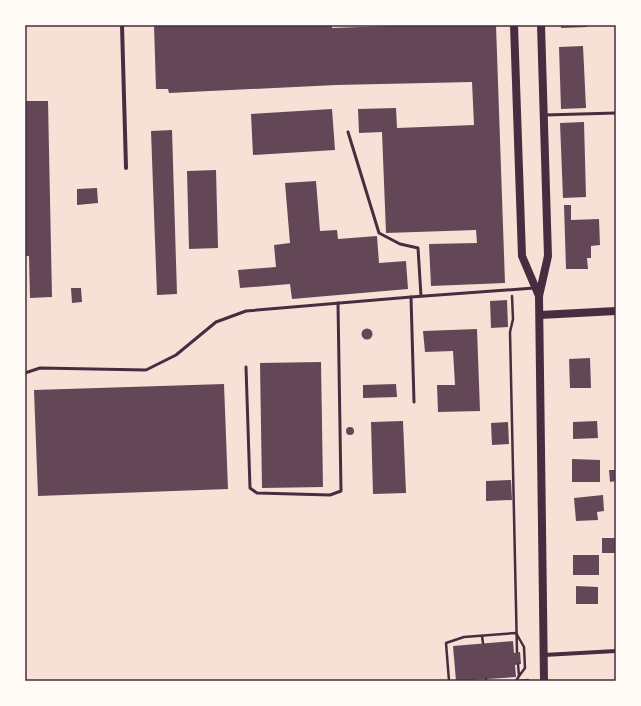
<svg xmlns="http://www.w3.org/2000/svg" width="641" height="706" viewBox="0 0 641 706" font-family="'DM Sans',sans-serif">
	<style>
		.building { fill: #644757 }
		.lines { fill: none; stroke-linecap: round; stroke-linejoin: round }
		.path { stroke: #4a2c40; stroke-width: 2.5 }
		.service { stroke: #4a2c40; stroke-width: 3 }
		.minor { stroke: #4a2c40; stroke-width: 4 }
		.secondary { stroke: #4a2c40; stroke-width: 8 }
		.neatline { fill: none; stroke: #4a2c40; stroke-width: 1.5 }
	</style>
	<rect width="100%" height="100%" fill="#f7e1d7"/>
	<g class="building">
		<path d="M154,25H332V28L416,25H496L505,283L431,286L429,244L477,243L476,230L386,233L382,132L359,133L358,109L396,108L397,128L474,125L472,82L336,85L169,93L168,89H156Z"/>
		<path d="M561,25H587V27L561,28Z"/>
		<path d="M583,46L586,108L561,109L559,47Z"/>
		<path d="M25,101H48L52,297L30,298L29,256H25Z"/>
		<path d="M332,109L335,150L253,155L251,114Z"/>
		<path d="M584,122L586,197L563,198L560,123Z"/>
		<path d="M172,130L177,294L157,295L151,131Z"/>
		<path d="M216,170L218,248L189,249L187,171Z"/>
		<path d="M316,181L320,231L337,230L338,239L377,236L379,263L406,261L408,289L292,299L290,284L240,288L238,270L276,267L274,245L290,243L285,183Z"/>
		<path d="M97,188L98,203L77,205V189Z"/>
		<path d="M564,205H571V220L599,219L600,245L591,246V258H587L588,269H566Z"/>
		<path d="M71,288H81L82,302L72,303Z"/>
		<path d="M507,300L508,327L491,328L490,301Z"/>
		<circle cx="367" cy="334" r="5.5"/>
		<path d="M477,329L480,411L438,412L437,385H455L453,351L425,352L423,331Z"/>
		<path d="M590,358L591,388H570L569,359Z"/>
		<path d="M321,362L323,487L262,488L260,363Z"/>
		<path d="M224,384L228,489L38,496L34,390Z"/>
		<path d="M396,384L397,397L363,398V385Z"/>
		<path d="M403,421L406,493L373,494L371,422Z"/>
		<path d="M597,421L598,438L573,439V422Z"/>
		<path d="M508,422L509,444L492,445L491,423Z"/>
		<circle cx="350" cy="431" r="4"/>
		<path d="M572,459L600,460V482H572Z"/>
		<path d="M609,470H616V481L610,482Z"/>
		<path d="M511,480L512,500L486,501V481Z"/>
		<path d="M603,495L604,511L597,512L598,520L576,521L574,498Z"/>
		<rect x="602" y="538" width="14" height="15"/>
		<rect x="573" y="555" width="26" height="20"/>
		<path d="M576,586L598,587V604H576Z"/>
		<path d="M513,641L514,653L520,652L521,664L515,665L516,677L456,681L453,646Z"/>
	</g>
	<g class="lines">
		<g class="path">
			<path d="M512,296L513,319L510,332L517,652"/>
			<path d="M482,636L483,643"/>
			<path d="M486,679V681"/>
			<path d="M449,681L446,643L464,637L516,633L524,647L525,668L519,676"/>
			<path d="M516,681L519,676L518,664"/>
			<path d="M518,681L528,680"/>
		</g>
		<g class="service">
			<path d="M545,115L616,113"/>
			<path d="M348,132L379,233L400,244L418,248L421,296"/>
			<path d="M411,297L414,402"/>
			<path d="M246,367L250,488L257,493L330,495L341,491L338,303"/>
			<path d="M25,373L40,368L146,370L176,355L216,322L246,311L411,297L534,288"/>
		</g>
		<g class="minor">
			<path d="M122,25L126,168"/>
			<path d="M544,655L616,651"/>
		</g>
		<g class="secondary">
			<path d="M514,25L522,256L539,296"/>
			<path d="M541,25L548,256L539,296L544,681"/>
			<path d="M540,315L616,311"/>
		</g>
	</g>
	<rect width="641" height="706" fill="none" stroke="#fffaf5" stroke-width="52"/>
	<rect x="26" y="26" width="589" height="654" class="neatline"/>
</svg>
